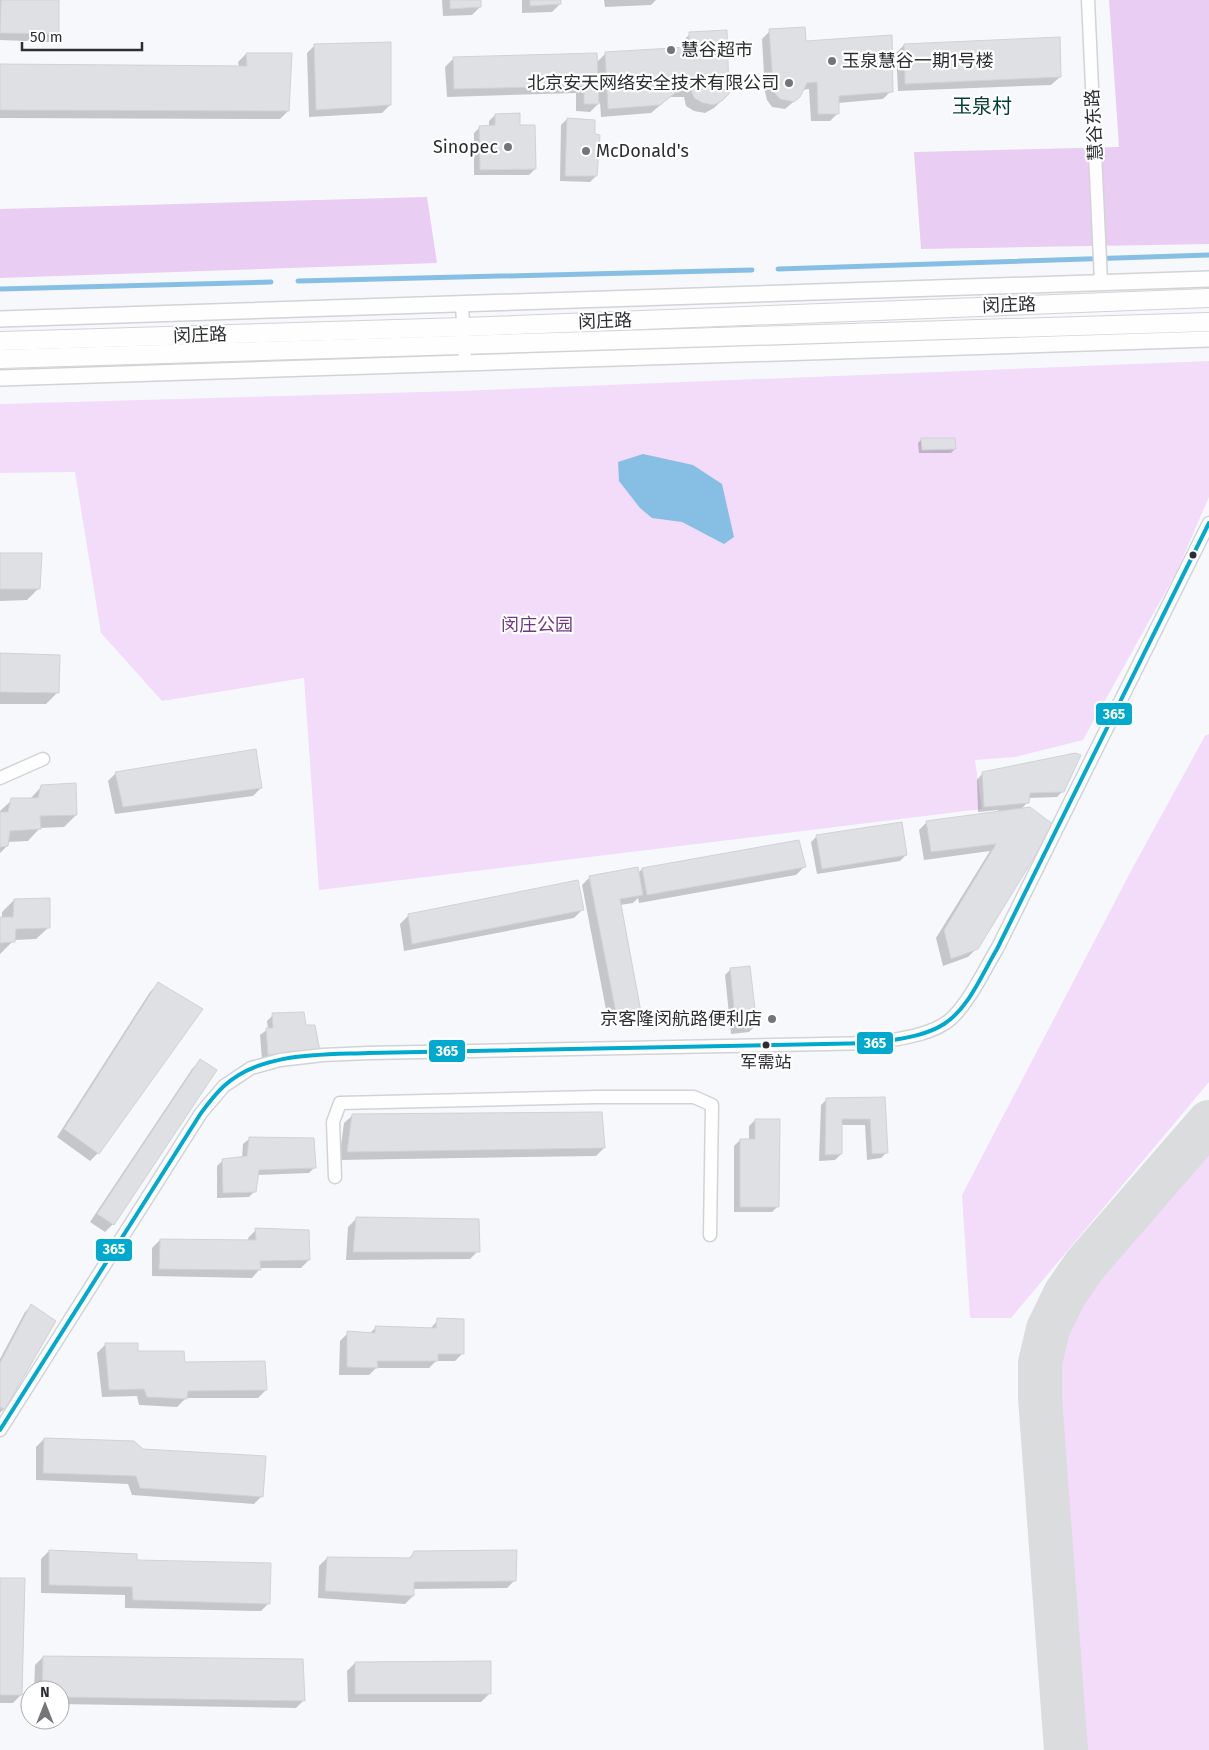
<svg xmlns="http://www.w3.org/2000/svg" width="1209" height="1750" viewBox="0 0 1209 1750" font-family="'Fira Sans','Noto Sans SC',sans-serif">
	<style>
		.green { fill: #f2dcfa }
		.forest { fill: #e9cdf3 }
		.water { fill: #87bfe4 }
		.shadow { fill: #0003 }
		.lines { fill: none; stroke-linecap: round; stroke-linejoin: round }
		.stream { stroke: #87bfe4; stroke-width: 5 }
		.taxiway { stroke: #dbdcde; stroke-width: 44 }
		.building { fill: #dfe0e3; stroke: #d0d2d5 }
		.minor-casing { stroke: #d2d3d6; stroke-width: 15 }
		.tertiary-casing { stroke: #d2d3d6; stroke-width: 18 }
		.secondary-casing { stroke: #d2d3d6; stroke-width: 20 }
		.minor { stroke: #fefeff; stroke-width: 12 }
		.tertiary { stroke: #fefeff; stroke-width: 15 }
		.secondary { stroke: #fefeff; stroke-width: 18 }
		.bus-1-casing { stroke: #fff; stroke-width: 8 }
		.bus-1 { stroke: #00a9ce; stroke-width: 4 }
		.poi-dot { fill: #747579; stroke: #fff; stroke-width: 2 }
		.bus-dot { fill: #2d2e32; stroke: #fff; stroke-width: 2 }
		.labels { text-anchor: middle; stroke-width: 4.5; stroke-linejoin: round; paint-order: stroke }
		.bus-label { font-size: 17px; fill: #2d2e32; stroke: #fff }
		.poi-label { font-size: 18px; fill: #2d2e32; stroke: #fff; text-anchor: start }
		.street-label { font-size: 18px; fill: #2d2e32; stroke: #fff }
		.park-label { font-size: 18px; fill: #743684; stroke: #fff }
		.quarter-label { font-size: 20px; fill: #003d33; stroke: #fff }
		.line-badge { stroke: #fff; stroke-width: 2 }
		.badge-label { font-size: 14px; text-anchor: middle; font-weight: bold; fill: #fff }
	</style>
	<rect width="100%" height="100%" fill="#f7f8fc"/>
	<g class="green">
		<path d="M1209,361V497L1177,571L1083,740L1015,757L975,760L982,809L319,890L304,678L162,701L101,633L75,472L0,473V404L459,391Z"/>
		<path d="M1209,734V1082L1011,1318H970L962,1195L1132,869L1205,736Z"/>
		<path d="M1209,1139V1750H1079L1053,1393L1060,1351L1073,1311L1091,1276Z"/>
	</g>
	<g class="forest">
		<path d="M1109,0H1209V244L921,249L914,152L1119,147Z"/>
		<path d="M427,197L437,263L0,278V209Z"/>
	</g>
	<path class="water" d="M643,454L693,465L722,484L734,537L724,544L682,522L652,518L640,508L619,481L618,462Z"/>
	<g class="shadow">
		<path d="M0,0H58V34L50,42L0,40Z"/>
		<path d="M442,0H480V7L472,15L443,16Z"/>
		<path d="M522,0H560V4L552,12L522,13Z"/>
		<path d="M604,0H656L651,5L605,7Z"/>
		<path d="M770,31L805,42L891,91L883,99L838,103V113L830,121H811L809,89L802,90L799,97L785,109L772,107L767,100L765,92L762,39Z"/>
		<path d="M690,34L728,94L714,108L705,113L694,111L686,106L684,97H670L651,113L601,117L600,102L590,112L576,111V93L447,97L445,67L453,59L596,63L606,53L681,49L682,42Z"/>
		<path d="M315,45L390,105L382,113L309,117L307,53Z"/>
		<path d="M904,45L1060,77L1051,85L898,91L896,53Z"/>
		<path d="M246,54L288,111L280,119L0,118V65L239,67L238,62Z"/>
		<path d="M495,115L519,127L535,169L529,175H474V133L480,127H489V121Z"/>
		<path d="M567,119L596,176L590,182L560,181L561,125Z"/>
		<path d="M922,439L955,449L951,453H919L918,443Z"/>
		<path d="M0,555L39,588L27,600L0,601Z"/>
		<path d="M0,655L58,692L46,704H0Z"/>
		<path d="M116,773L261,788L253,796L115,814L108,781Z"/>
		<path d="M982,774L1063,791L1057,797L1028,798V802L1020,810L977,948L968,957L943,966L936,938L990,851L924,860L919,830L927,822L998,813V810L978,812L977,780Z"/>
		<path d="M42,786L76,815L64,827L40,828L28,841L7,842V846L0,853V811L12,800L30,799Z"/>
		<path d="M817,836L906,855L900,861L817,874L811,842Z"/>
		<path d="M804,867L796,875L639,903L638,898L633,903L620,905L639,1011L631,1019L609,1025L582,885L590,877L638,873L642,869Z"/>
		<path d="M14,900L49,927L36,939L14,940L0,954V918H2V912Z"/>
		<path d="M582,910L574,918L404,951L400,924L408,916Z"/>
		<path d="M731,969L755,1026L749,1032L731,1034L725,975Z"/>
		<path d="M158,984L98,1153L90,1161L57,1137L150,992Z"/>
		<path d="M273,1015L313,1058L262,1060L260,1035L268,1029L267,1021Z"/>
		<path d="M200,1061L113,1224L105,1232L90,1222L192,1069Z"/>
		<path d="M827,1099H884L887,1152L881,1158L867,1160L865,1125H840L841,1154L835,1160L819,1161L821,1105Z"/>
		<path d="M353,1115L604,1148L596,1156L339,1160L344,1123Z"/>
		<path d="M755,1120L778,1206L772,1212H734V1146L740,1140H749V1126Z"/>
		<path d="M249,1139L315,1167L309,1173L257,1175L255,1191L249,1197L217,1198V1166L223,1160L242,1158L243,1144Z"/>
		<path d="M356,1219L478,1251L470,1259L346,1260L348,1227Z"/>
		<path d="M256,1230L309,1260L301,1268H259V1270L252,1278L152,1276V1248L160,1240L248,1241V1238Z"/>
		<path d="M31,1306L4,1409L0,1413V1359L25,1312Z"/>
		<path d="M438,1320L463,1353L455,1361H436L429,1368H376L369,1375H339L340,1341L348,1333L369,1334L376,1327L430,1329Z"/>
		<path d="M105,1345L184,1363L266,1390L258,1398H186L177,1407L139,1405L137,1396L102,1397L97,1353Z"/>
		<path d="M44,1439L142,1450L262,1496L254,1504L132,1495L128,1484L36,1480V1447Z"/>
		<path d="M49,1551L269,1603L261,1611L125,1608V1595L41,1593V1559Z"/>
		<path d="M415,1552L515,1580L507,1588L413,1589V1596L405,1604L318,1598L319,1566L327,1558L408,1559Z"/>
		<path d="M0,1579L21,1695L13,1703H0Z"/>
		<path d="M43,1657L304,1700L296,1708L60,1704V1690H34L35,1665Z"/>
		<path d="M355,1663L489,1694L481,1702H348L347,1671Z"/>
	</g>
	<g class="lines">
		<g class="stream">
			<path d="M778,269L1209,255"/>
			<path d="M298,281L752,270"/>
			<path d="M0,289L271,282"/>
		</g>
		<path class="taxiway" d="M1066,1750L1040,1398V1363L1048,1329L1065,1294L1085,1265L1209,1122"/>
	</g>
	<g class="building">
		<path d="M1,0H59V34L0,33Z"/>
		<path d="M450,0H481V7L450,9Z"/>
		<path d="M530,0H561V4L530,6Z"/>
		<path d="M805,27L806,41L892,35L893,92L839,96V114H818L817,82L807,83L800,97L794,102L780,99L774,92L773,83L769,29Z"/>
		<path d="M727,30L729,94L723,100L714,105L703,103L694,98L691,90H679L660,105L608,109L605,52L689,47V32Z"/>
		<path d="M1060,37L1061,77L905,84L904,44Z"/>
		<path d="M391,42V105L316,110L314,44Z"/>
		<path d="M246,53H292L289,111L0,110V64L247,66Z"/>
		<path d="M597,53L599,104H584V86L454,89L453,57Z"/>
		<path d="M520,113V125H535L536,169L480,170L479,126L495,125V114Z"/>
		<path d="M567,118L595,120V134L600,135L597,176H565Z"/>
		<path d="M921,438H955L956,449L922,450Z"/>
		<path d="M0,553H42L40,589H0Z"/>
		<path d="M0,653L60,655L59,693L0,692Z"/>
		<path d="M256,749L262,788L123,807L115,772Z"/>
		<path d="M1075,753L1081,755L1064,792L1030,793L1029,803L984,807L982,772Z"/>
		<path d="M76,783L77,815L40,816L41,829L10,831L8,846L0,847V812H8L11,798H38L41,785Z"/>
		<path d="M1030,807L1054,825L978,949L951,959L944,930L996,844L931,852L926,821Z"/>
		<path d="M902,822L907,855L822,869L816,835Z"/>
		<path d="M799,840L806,867L647,895L642,868Z"/>
		<path d="M638,867L643,895L620,899L641,1012L617,1018L589,876Z"/>
		<path d="M578,880L584,910L412,944L408,914Z"/>
		<path d="M50,898V928L16,929L15,942L0,943V917H13L14,899Z"/>
		<path d="M750,966L757,1026L736,1028L730,968Z"/>
		<path d="M158,982L203,1009L99,1154L64,1129Z"/>
		<path d="M304,1012L306,1025H315L320,1052L268,1055L266,1028H273L272,1013Z"/>
		<path d="M200,1059L217,1070L114,1225L97,1214Z"/>
		<path d="M885,1097L888,1153L872,1154L870,1119H842V1154L825,1155L826,1098Z"/>
		<path d="M602,1112L605,1148L347,1152L352,1114Z"/>
		<path d="M755,1119H780L779,1207H740V1139H755Z"/>
		<path d="M249,1137L314,1138L316,1168L259,1170L256,1192L223,1193L222,1159L247,1156Z"/>
		<path d="M356,1217L479,1219L480,1252H353Z"/>
		<path d="M255,1228L309,1230L310,1260L260,1261L261,1270L159,1269L160,1239L256,1240Z"/>
		<path d="M31,1304L56,1321L5,1409L0,1407V1363Z"/>
		<path d="M437,1318L464,1319V1354H438V1361H377L378,1368L347,1367V1331L375,1333V1326L436,1328Z"/>
		<path d="M105,1343H138V1351H184L185,1362L265,1361L267,1390L188,1391L187,1399L147,1397L144,1389L109,1390Z"/>
		<path d="M44,1438L134,1441L143,1449L266,1456L263,1497L140,1488L136,1476L43,1473Z"/>
		<path d="M49,1550L137,1554V1560L271,1563L270,1604L133,1600L132,1587L49,1585Z"/>
		<path d="M517,1550L516,1581L414,1582V1596L325,1591L327,1557L411,1558L414,1551Z"/>
		<path d="M0,1578H25L22,1695H0Z"/>
		<path d="M43,1656L303,1659L305,1701L60,1697V1690H42Z"/>
		<path d="M491,1661V1694H355V1662Z"/>
	</g>
	<g class="lines">
		<g class="minor-casing">
			<g id="minor">
				<path d="M1088,0L1101,282"/>
				<path d="M462,304L465,362"/>
				<path d="M0,778L43,759"/>
				<path d="M335,1177L333,1122L340,1103L596,1097H694L712,1105L710,1235"/>
				<path d="M0,1430L201,1113L224,1086L251,1068L280,1060L323,1055L368,1053L874,1043C898,1039 934,1035 952,1018C971,999 983,972 997,949L1209,523"/>
			</g>
		</g>
		<g class="tertiary-casing">
			<g id="tertiary">
				<path d="M0,319L1209,279"/>
				<path d="M0,378L1209,339"/>
			</g>
		</g>
		<g class="secondary-casing">
			<g id="secondary">
				<path d="M0,341L463,327L1209,298"/>
				<path d="M0,359L1209,322"/>
			</g>
		</g>
		<use href="#minor" class="minor"/>
		<use href="#tertiary" class="tertiary"/>
		<use href="#secondary" class="secondary"/>
		<g class="bus-1-casing">
			<path id="bus-1" d="M0,1430L201,1113C208,1104 215,1094 224,1086C261,1052 321,1055 368,1053L874,1043C897,1039 924,1037 944,1024C969,1008 982,974 997,949L1209,523"/>
		</g>
		<use href="#bus-1" class="bus-1"/>
	</g>
	<g class="poi-dot">
		<circle cx="671" cy="50" r="5"/>
		<circle cx="832" cy="61" r="5"/>
		<circle cx="789" cy="83" r="5"/>
		<circle cx="508" cy="147" r="5"/>
		<circle cx="586" cy="151" r="5"/>
		<circle cx="772" cy="1019" r="5"/>
	</g>
	<g class="bus-dot">
		<circle cx="1193" cy="555" r="4.5"/>
		<circle cx="766" cy="1045" r="4.5"/>
	</g>
	<g class="labels">
		<g class="bus-label">
			<text x="766" y="1068">军需站</text>
		</g>
		<g class="poi-label">
			<text x="681" y="56">慧谷超市</text>
			<text x="842" y="67">玉泉慧谷一期1号楼</text>
			<text x="779" y="89" text-anchor="end">北京安天网络安全技术有限公司</text>
			<text x="498" y="153" text-anchor="end">Sinopec</text>
			<text x="596" y="157">McDonald's</text>
			<text x="762" y="1025" text-anchor="end">京客隆闵航路便利店</text>
		</g>
		<g class="street-label">
			<text transform="translate(1094 125) rotate(-93)" y="6">慧谷东路</text>
			<text transform="translate(1009 305) rotate(-2)" y="6">闵庄路</text>
			<text transform="translate(605 321) rotate(-2)" y="6">闵庄路</text>
			<text transform="translate(200 335) rotate(-2)" y="6">闵庄路</text>
		</g>
		<g class="park-label">
			<text x="537" y="631">闵庄公园</text>
		</g>
		<g class="quarter-label">
			<text x="982" y="113">玉泉村</text>
		</g>
	</g>
	<g class="line-badge">
		<rect x="1095" y="702" width="38" height="24" rx="5" fill="#00a9ce"/>
		<rect x="856" y="1031" width="38" height="24" rx="5" fill="#00a9ce"/>
		<rect x="428" y="1039" width="38" height="24" rx="5" fill="#00a9ce"/>
		<rect x="95" y="1238" width="38" height="24" rx="5" fill="#00a9ce"/>
	</g>
	<g class="badge-label">
		<text x="1114" y="719">365</text>
		<text x="875" y="1048">365</text>
		<text x="447" y="1056">365</text>
		<text x="114" y="1254">365</text>
	</g>
	<g transform="translate(45 1705)"><circle r="24" fill="#ffffff" stroke="#ababad"/>
	<path d="M0-4L9 19L0 12L-9 19Z" fill="#747579"/>
	<text y="-8" font-size="14" font-weight="bold" text-anchor="middle" fill="#2d2e32">N</text>
	</g>
	<path d="M22 42v8h120v-8" fill="none" stroke="#2d2e32" stroke-width="2.5"/>
	<text x="30" y="42" font-size="15" fill="#2d2e32" stroke="#ffffff" stroke-width="4" paint-order="stroke">50 m</text>
</svg>
